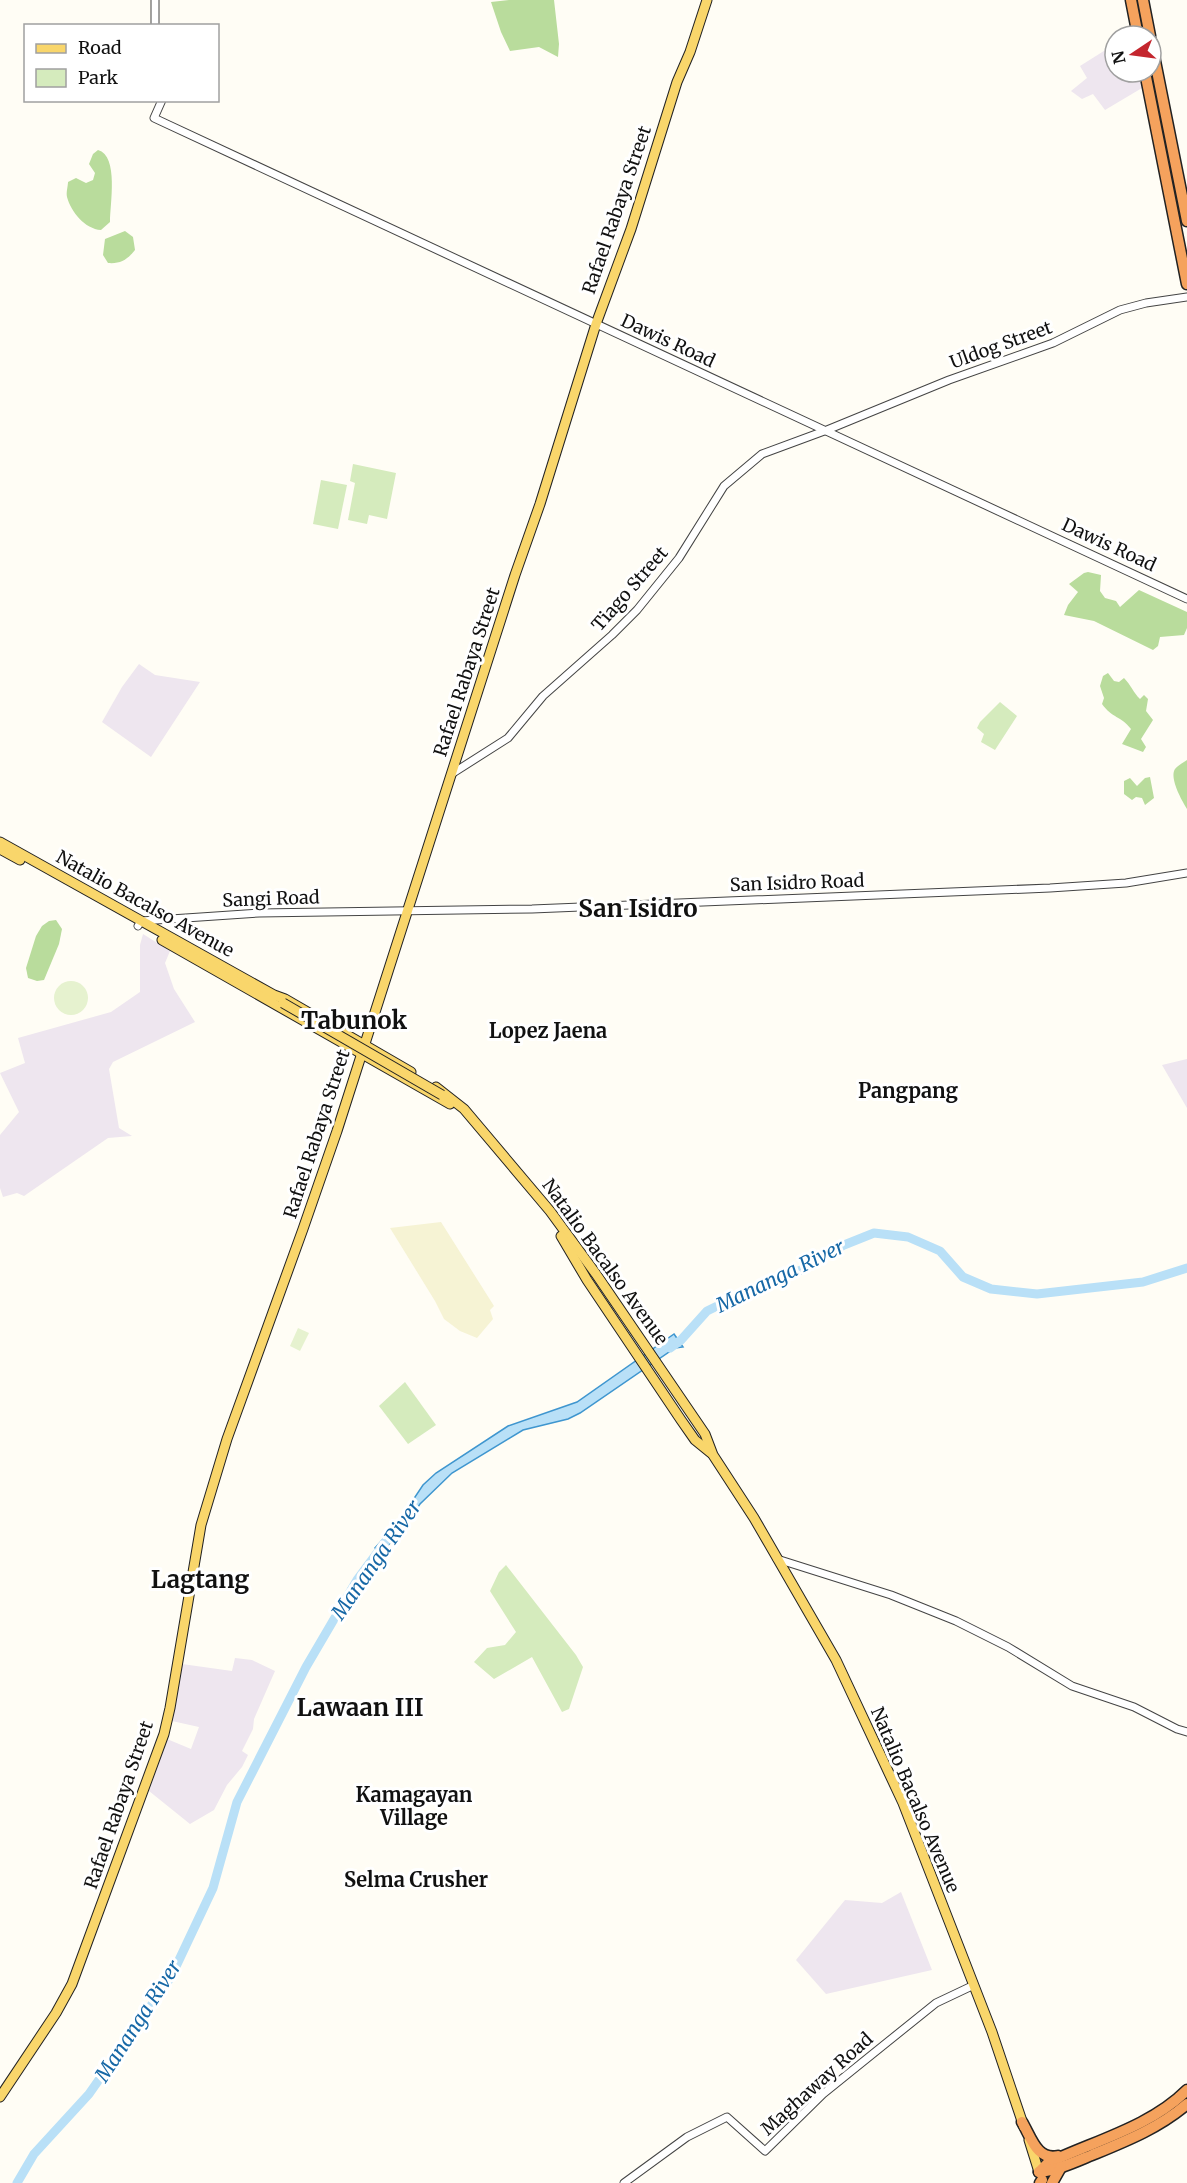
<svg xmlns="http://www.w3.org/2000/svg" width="1187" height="2183" viewBox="0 0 1187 2183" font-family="Merriweather,serif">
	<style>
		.industrial { fill: #eee6ef }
		.farmland { fill: #f6f3d4 }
		.green { fill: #d5ebbd }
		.forest { fill: #b9dc9c }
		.pitch { fill: #e6f2cf }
		.water { fill: #b9e0f7; stroke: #3f96cf; stroke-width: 1.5 }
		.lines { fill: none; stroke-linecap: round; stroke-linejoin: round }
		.river { stroke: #b9e0f7; stroke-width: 9 }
		.minor-casing { stroke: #444; stroke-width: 9 }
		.major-casing { stroke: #222; stroke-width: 11 }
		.highway-casing { stroke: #222; stroke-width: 13 }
		.minor { stroke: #fff; stroke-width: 7 }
		.major { stroke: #f9d66b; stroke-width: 9 }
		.highway { stroke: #f5a25d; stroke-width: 10 }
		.major-bridge-casing { stroke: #222; stroke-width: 11; stroke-linecap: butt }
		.major-bridge { stroke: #f9d66b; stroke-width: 9 }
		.labels { text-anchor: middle; stroke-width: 6; stroke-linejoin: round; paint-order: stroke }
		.street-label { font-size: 18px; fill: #111; stroke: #fff }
		.neighbourhood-label { font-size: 20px; font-weight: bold; fill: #111; stroke: #fff }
		.water-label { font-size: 20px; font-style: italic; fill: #1768a6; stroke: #fff }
		.district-label { font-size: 24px; font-weight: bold; fill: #111; stroke: #fff }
	</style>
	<rect width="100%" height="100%" fill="#fffdf5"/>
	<g class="industrial">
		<path d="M1115,44V72H1138L1142,88L1105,110L1093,94L1082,99L1071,91L1087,78L1080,66Z"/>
		<path d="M139,664L155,675L200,682L151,757L102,722L122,687Z"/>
		<path d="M143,934L170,951L165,963L174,989L195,1022L113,1062L109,1069L119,1128L132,1136L108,1138L24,1196L17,1193L3,1197L0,1188V1135L19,1112L0,1073L25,1063L18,1038L111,1012L140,992V945Z"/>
		<path d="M1187,1059V1108L1162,1065Z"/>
		<path d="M235,1658L252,1660L275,1671L254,1719L253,1729L242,1751L248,1755L242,1767L227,1785L214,1810L190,1824L149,1791L167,1739L191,1749L199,1727L172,1721L182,1664L232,1671Z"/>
		<path d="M901,1892L932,1970L826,1994L796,1960L845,1900L882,1903Z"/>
	</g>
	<path class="farmland" d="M441,1222L494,1306L490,1310L493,1319L477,1338L460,1331L444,1319L435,1301L390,1228Z"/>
	<g class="green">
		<path d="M353,464L396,473L387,519L369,515L367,524L348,520L355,483L350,481Z"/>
		<path d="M321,480L347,485L338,529L313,524Z"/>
		<path d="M1000,702L1017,716L995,750L981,742L984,734L977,728L980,722Z"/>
		<path d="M405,1382L436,1425L408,1444L379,1406Z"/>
		<path d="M506,1565L576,1655L583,1667L569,1709L562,1712L532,1657L494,1679L474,1662L487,1648L505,1645L516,1632L490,1591L499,1572Z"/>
	</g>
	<g class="forest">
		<path d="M509,0H554L559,44L558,57L539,47L510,51L501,32L491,2Z"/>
		<path d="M98,150C119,156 110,204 110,222L101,230C85,229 71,212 67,197C66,192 68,186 68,182L76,178L86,183L93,180L95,173L89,164L93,154Z"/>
		<path d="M125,231L133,237L135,250C127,260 120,264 108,263L103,255L105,239Z"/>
		<path d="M1088,572L1101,575L1100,591L1105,598L1116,601L1120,607L1139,590L1187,612V628L1184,635L1160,637L1158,646L1153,650L1094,621L1064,615L1068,605L1078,592L1069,584L1084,573Z"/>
		<path d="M1108,673L1114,681L1119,682L1124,678C1131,685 1133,692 1140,699L1144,695L1148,699L1146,711L1153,720L1141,739L1146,747L1143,752L1122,744L1131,729C1121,716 1112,718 1102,704L1104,698L1100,686L1103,676Z"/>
		<path d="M1187,760V809C1182,801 1169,778 1175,769C1178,765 1183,763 1187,760Z"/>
		<path d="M1150,777L1154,798L1145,805L1142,798L1136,797L1132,800L1124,794V781L1130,778L1137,786L1145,778Z"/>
		<path d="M56,920L62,929L59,944L44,980L37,981L28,978L26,968L36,936L42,926L49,921Z"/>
	</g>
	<g class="pitch">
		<circle cx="71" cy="998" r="17"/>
		<path d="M298,1328L309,1333L300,1351L290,1346Z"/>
	</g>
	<path class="water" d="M674,1334L683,1347L675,1348L580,1413L568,1419L523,1430L452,1473L420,1504L403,1529L381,1553L375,1548L397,1524L423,1485L436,1473L508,1426L577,1402Z"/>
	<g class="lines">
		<g class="river">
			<path d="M670,1348L681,1340L707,1311L744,1293L806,1268L844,1245L874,1233L908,1237L940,1251L963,1277L991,1289L1037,1294L1143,1282L1187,1268"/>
			<path d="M17,2183L34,2154L89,2094L171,1977L213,1888L237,1802L306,1667L357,1580L386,1541"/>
		</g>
		<g class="minor-casing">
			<g id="minor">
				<path d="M155,0V26"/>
				<path d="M162,100L154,118L1187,599"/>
				<path d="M453,773L508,738L543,696L612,635L637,610L679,558L724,486L762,454L827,430L949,380L1053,343L1120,310L1146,303L1187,297"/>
				<path d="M138,926L141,921L259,913L532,909L1050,888L1126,883L1187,873"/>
				<path d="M777,1559L891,1595L956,1621L1008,1647L1072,1686L1134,1707L1177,1729L1187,1732"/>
				<path d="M624,2183L687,2137L727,2117L765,2151L823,2094L885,2044L936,2003L974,1985"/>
			</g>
		</g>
		<g class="major-casing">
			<g id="major">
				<path d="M0,842L274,995L285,999L411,1072"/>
				<path d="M0,849L20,860"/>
				<path d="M162,940L450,1104"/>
				<path d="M436,1087L464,1109L550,1211L596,1274L705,1434L713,1455L754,1518L836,1660L903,1803L992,2032L1024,2127"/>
				<path d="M561,1236L587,1280L681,1420L695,1440L711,1453"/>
				<path d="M0,2097L56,2013L72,1984L164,1734L170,1708L201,1525L227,1439L303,1229L337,1131L515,575L540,504L596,324L631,229L677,82L690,52L707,0"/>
				<path d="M1029,2140L1039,2172"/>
			</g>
		</g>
		<g class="highway-casing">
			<g id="highway">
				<path d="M1131,0L1138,36"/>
				<path d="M1143,0L1150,36"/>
				<path d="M1151,41L1187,221"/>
				<path d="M1145,72L1187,284"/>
				<path d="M1022,2122C1031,2137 1037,2161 1058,2156"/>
				<path d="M1039,2172L1048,2163C1094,2141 1150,2127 1187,2090"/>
				<path d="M1039,2172C1058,2170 1075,2162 1092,2155C1126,2141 1159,2128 1187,2104"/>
				<path d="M1040,2183L1042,2180"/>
				<path d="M1052,2183L1061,2167"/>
			</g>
		</g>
		<use href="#minor" class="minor"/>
		<use href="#major" class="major"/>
		<use href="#highway" class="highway"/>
		<g class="major-bridge-casing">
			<path id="major-bridge" d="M283,1003L442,1095"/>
		</g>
		<use href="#major-bridge" class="major-bridge"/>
	</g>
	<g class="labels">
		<g class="street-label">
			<text transform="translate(617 210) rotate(-71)" y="6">Rafael Rabaya Street</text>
			<text transform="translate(668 341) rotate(25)" y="6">Dawis Road</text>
			<text transform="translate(1001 345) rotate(-20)" y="6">Uldog Street</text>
			<text transform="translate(1109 545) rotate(25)" y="6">Dawis Road</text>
			<text transform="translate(630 589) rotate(-49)" y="6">Tiago Street</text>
			<text transform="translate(467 672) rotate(-72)" y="6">Rafael Rabaya Street</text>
			<text transform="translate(797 883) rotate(-2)" y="6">San Isidro Road</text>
			<text transform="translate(271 899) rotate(-2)" y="6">Sangi Road</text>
			<text transform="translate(145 904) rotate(29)" y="6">Natalio Bacalso Avenue</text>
			<text transform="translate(317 1134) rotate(-72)" y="6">Rafael Rabaya Street</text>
			<text transform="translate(605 1262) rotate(54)" y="6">Natalio Bacalso Avenue</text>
			<text transform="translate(915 1800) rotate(67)" y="6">Natalio Bacalso Avenue</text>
			<text transform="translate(119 1805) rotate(-71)" y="6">Rafael Rabaya Street</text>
			<text transform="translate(817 2084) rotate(-42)" y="6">Maghaway Road</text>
		</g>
		<g class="neighbourhood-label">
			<text x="548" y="1038">Lopez Jaena</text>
			<text x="908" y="1098">Pangpang</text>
			<text x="414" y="1802">Kamagayan<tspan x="414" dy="23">Village</tspan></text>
			<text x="416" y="1887">Selma Crusher</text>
		</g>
		<g class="water-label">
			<text transform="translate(780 1276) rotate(-26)" y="7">Mananga River</text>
			<text transform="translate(376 1560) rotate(-55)" y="7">Mananga River</text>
			<text transform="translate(138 2021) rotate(-57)" y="7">Mananga River</text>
		</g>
		<g class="district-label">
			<text x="638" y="917">San Isidro</text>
			<text x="354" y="1029">Tabunok</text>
			<text x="200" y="1588">Lagtang</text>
			<text x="360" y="1716">Lawaan III</text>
		</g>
	</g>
	<rect x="24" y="24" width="195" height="78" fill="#ffffff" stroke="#a0a0a0" stroke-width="1.5"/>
	<rect x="36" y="44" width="30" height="9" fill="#f9d66b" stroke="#a0a0a0" stroke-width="1.5"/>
	<text x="78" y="54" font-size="18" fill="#111111">Road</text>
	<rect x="36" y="69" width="30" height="18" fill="#d5ebbd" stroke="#a0a0a0" stroke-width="1.5"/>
	<text x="78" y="84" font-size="18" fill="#111111">Park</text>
	<g transform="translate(1133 54) rotate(257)"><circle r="28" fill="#ffffff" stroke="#a0a0a0" stroke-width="1.5"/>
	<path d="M0-4.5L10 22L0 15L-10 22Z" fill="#c4262e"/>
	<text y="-9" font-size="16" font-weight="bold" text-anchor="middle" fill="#111111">N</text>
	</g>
</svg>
